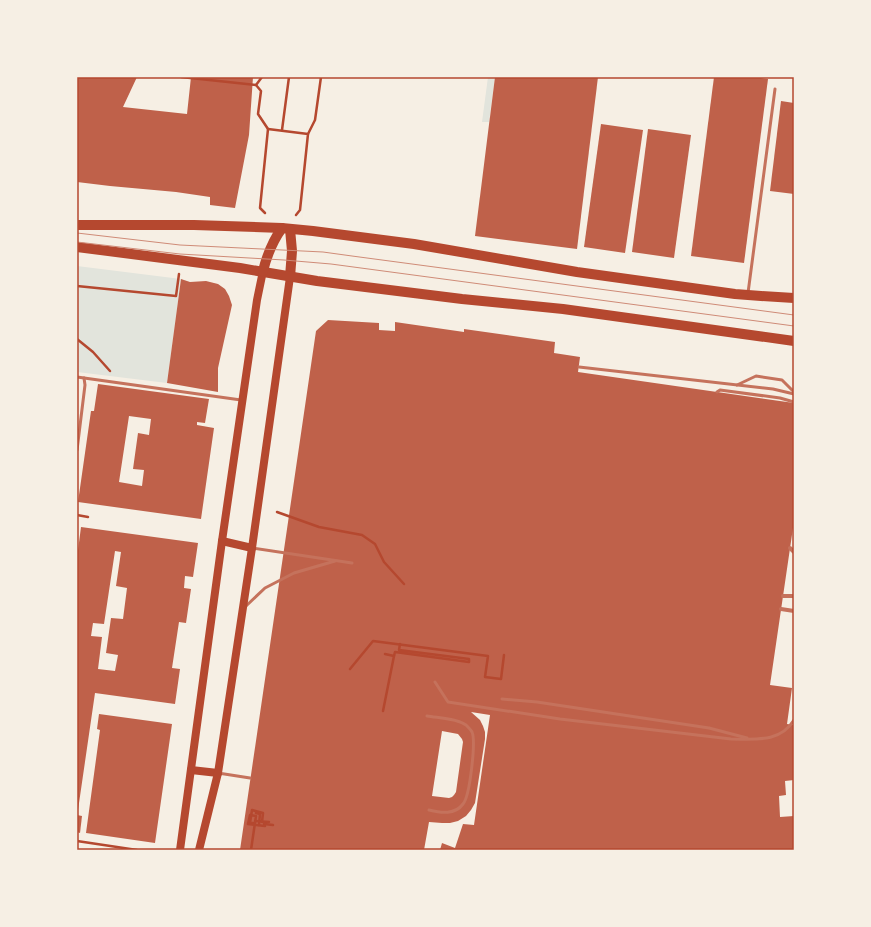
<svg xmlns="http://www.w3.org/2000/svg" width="871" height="927" viewBox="0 0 871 927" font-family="Montserrat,sans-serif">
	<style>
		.green { fill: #e2e4dc }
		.building { fill: #bf614a; fill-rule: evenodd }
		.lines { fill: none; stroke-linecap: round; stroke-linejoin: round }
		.path { stroke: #b5482f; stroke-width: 2.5 }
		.service { stroke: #c5725c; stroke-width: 3 }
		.minor { stroke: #c5725c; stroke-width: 4 }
		.secondary { stroke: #b5482f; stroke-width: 8 }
		.primary { stroke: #b5482f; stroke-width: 10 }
		.tram { stroke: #cf8b77; stroke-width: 1 }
		.neatline { fill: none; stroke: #b5482f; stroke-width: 1.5 }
	</style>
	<rect width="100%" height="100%" fill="#f6efe4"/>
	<g class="green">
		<path d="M488,77H495L489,122H482Z"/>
		<path d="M77,266L181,279L167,383L77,372Z"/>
	</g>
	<g class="building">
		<path d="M77,77H137L123,107L187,114L191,77H253L249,135L235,208L210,205V197L176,192L110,186L77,182Z"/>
		<path d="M495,77H598L577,249L475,236Z"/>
		<path d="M714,77H754L768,79L744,263L691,256Z"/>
		<path d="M781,101L794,103V194L770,191Z"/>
		<path d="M601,124L643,130L625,253L584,247Z"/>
		<path d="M648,129L691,135L674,258L632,252Z"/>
		<path d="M181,279L190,282L206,281L218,284L225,289L229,296L232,305L218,368V392L167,383Z"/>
		<path d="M328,320L379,323V330L395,331V322L464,332V329L555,342L554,353L580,357L578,372L794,403V521L770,685L792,688L787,724L794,725V780L785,781L786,795L779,796L780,817L794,816V850H440L442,843L455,848L463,824L474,825L490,715L471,712L480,720L483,726L485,732V739L475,803L471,810L466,816L458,821L450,823H442L429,822L424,850H240L316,331ZM442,731L458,734L462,739L463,742L456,792L454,795L452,797L449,798L432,796Z"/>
		<path d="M98,384L209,399L205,423L197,422V425L214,428L201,519L78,502L91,411H94ZM129,416L151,419L149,435L138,433L133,469L144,470L142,486L119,482Z"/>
		<path d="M81,527L198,543L193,577L185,576L184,588L191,589L186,623L179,622L172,668L180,669L175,704L95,693L78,810H77V558ZM115,551L121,552L116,586L127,588L123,619L111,618L106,653L118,655L115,671L98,669L102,637L91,636L93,623L104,624Z"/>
		<path d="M99,714L172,724L155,843L86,833L100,730L97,729Z"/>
		<path d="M77,815L82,816L80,833L77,832Z"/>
	</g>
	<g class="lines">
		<g class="path">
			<path d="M181,77L256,85L262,77"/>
			<path d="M256,85L261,91L258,114L268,129L260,208L265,213"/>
			<path d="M268,129L308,134L300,210L296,215"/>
			<path d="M282,130L289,77"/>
			<path d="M308,134L315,120L321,77"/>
			<path d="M77,286L176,296L179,274"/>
			<path d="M77,339L93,352L110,371"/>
			<path d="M277,512L319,527L362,535L375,544L384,562L404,584"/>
			<path d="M77,515L88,517"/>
			<path d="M385,654L394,656L395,652L469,662V659L399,650L400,644"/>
			<path d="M350,669L373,641L488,656L485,677L501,679L504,655"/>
			<path d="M383,711L394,656"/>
			<path d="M256,813L260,814L259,825"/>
			<path d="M255,821L269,822"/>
			<path d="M253,823H250L252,810L263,813L262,822"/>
			<path d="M264,824L273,825"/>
			<path d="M77,841L137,850"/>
			<path d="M251,850L256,816L250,815L248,824L265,826"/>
		</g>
		<g class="service">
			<path d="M748,293L775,89"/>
			<path d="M579,367L773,389L794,394"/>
			<path d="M77,377L241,400"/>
			<path d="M737,385L756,376L782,380L794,392"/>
			<path d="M717,392L720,390L780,398L794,402"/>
			<path d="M77,450L85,385L84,378"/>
			<path d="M253,548L352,563"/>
			<path d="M246,606L265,588L294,573L335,561"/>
			<path d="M435,682L448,702L560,719L731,739C755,739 780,743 794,720"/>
			<path d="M502,699L537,702L709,728L747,738"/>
			<path d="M427,716C438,718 456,718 466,725C467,726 471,730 472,732C476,741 470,796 463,804C455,815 441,813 429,810"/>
			<path d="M218,773L250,778"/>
		</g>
		<g class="minor">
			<path d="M790,548L794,552"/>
			<path d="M783,596H794"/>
			<path d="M781,609L794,611"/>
		</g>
		<g class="secondary">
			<path d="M222,541L252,548"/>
			<path d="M191,770L218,773"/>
			<path d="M180,850L222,541L257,300L263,271"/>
			<path d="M199,850L218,773L252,548L290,277"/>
		</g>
		<g class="primary">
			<path d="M77,225H194L282,228L313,231L414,244L577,272L735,294L761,296L794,298"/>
			<path d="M290,229L292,251L290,277"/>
			<path d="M77,247L240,268L317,281L462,299L563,309L794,341"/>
			<path d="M263,271C267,255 272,242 282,228"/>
		</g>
		<g class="tram">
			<path d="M77,233L180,245L323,252L352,256L794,315"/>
			<path d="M77,242L180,254L284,260L331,264L794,326"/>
		</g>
	</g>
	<rect width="871" height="927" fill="none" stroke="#f6efe4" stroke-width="156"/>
	<rect x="78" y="78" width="715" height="771" class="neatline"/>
</svg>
